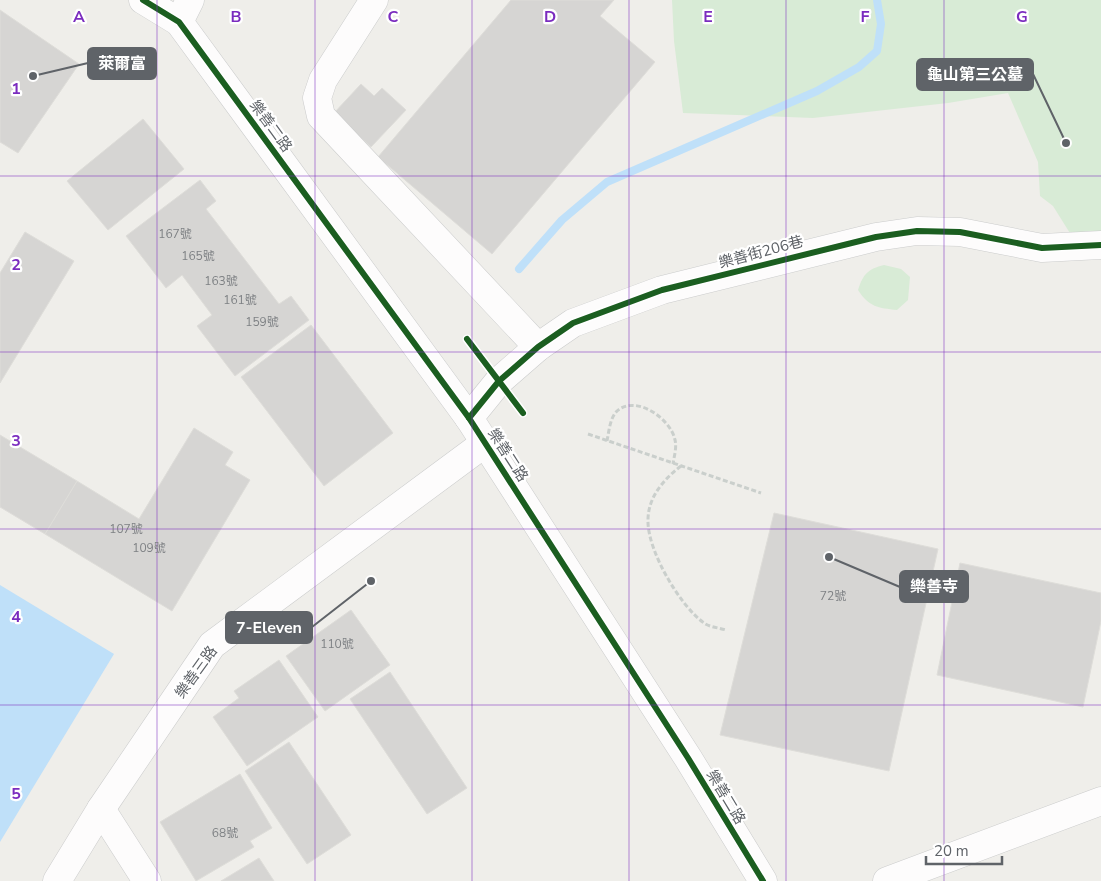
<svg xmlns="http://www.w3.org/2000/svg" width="1101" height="881" viewBox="0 0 1101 881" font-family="'Nunito Sans','Noto Sans TC',sans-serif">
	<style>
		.green { fill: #d8ebd6 }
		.water { fill: #bfe0f9 }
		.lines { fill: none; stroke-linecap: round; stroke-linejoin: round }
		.stream { stroke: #bfe0f9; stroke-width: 8 }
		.building { fill: #d6d5d3; stroke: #deddd9 }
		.minor-casing { stroke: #cbcccc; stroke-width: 29 }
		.path { stroke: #cacfcc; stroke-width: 3; stroke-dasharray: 5 2.5; stroke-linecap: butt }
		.minor { stroke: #fdfcfc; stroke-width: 28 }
		.cycleway-casing { stroke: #fff; stroke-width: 9 }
		.cycleway { stroke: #1b5e20; stroke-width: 6 }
		.grid { fill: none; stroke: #7b2cbf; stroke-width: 1; stroke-opacity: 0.55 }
		.labels { text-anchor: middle; stroke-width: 4.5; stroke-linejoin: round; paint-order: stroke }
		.number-label { font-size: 12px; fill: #7e8184 }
		.street-label { font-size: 15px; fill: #5f6368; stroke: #fff }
		.grid-label { font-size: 16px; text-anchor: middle; font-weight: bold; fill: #7b2cbf; stroke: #fff; stroke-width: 4.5; stroke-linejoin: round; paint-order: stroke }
		.leader { fill: none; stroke: #5f6368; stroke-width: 2 }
		.callout-dot { fill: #5f6368; stroke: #fff; stroke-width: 2 }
		.callout { fill: #5f6368; stroke: #5f6368; stroke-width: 2 }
		.callout-label { font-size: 16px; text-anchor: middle; font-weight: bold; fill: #fff }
	</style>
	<rect width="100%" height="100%" fill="#efeeea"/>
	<g class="green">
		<path d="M672,0H1101V258L1073,238L1053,206L1040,196L1038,162L1008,93L948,103L813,118L683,113L674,41Z"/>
		<path d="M884,265L901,269L910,277L908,300L897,310C878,308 869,307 858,290C863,274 868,269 884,265Z"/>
	</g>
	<path class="water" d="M0,585L114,654L0,842Z"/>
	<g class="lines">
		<path class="stream" d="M519,269L562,220L607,182L817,91L859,67L877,51L881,24L877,0"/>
	</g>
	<g class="building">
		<path d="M511,0H614L600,16L655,62L492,254L378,157Z"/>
		<path d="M0,10L79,64L18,153L0,142Z"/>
		<path d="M361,84L374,96L382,88L406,110L371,147L334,113Z"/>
		<path d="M143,119L184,169L108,230L67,181Z"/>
		<path d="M200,180L216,201L206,209L279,304L291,296L309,320L235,376L197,326L212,315L182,275L166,288L126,236Z"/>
		<path d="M25,232L74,261L0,383V273Z"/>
		<path d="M311,325L393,433L324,486L241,377Z"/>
		<path d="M194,428L233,452L225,465L250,480L172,611L45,534L77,481L139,519Z"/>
		<path d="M0,435L77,481L45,534L0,507Z"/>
		<path d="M774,513L938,549L889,771L720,735Z"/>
		<path d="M960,563L1101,593V621L1083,707L937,675Z"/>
		<path d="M351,610L390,665L325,711L286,656Z"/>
		<path d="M279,660L318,717L247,766L213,717L239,698L234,691Z"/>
		<path d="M390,672L467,788L427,814L350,699Z"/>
		<path d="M289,742L351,835L307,864L245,771Z"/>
		<path d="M240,774L272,828L250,841L254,847L196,881L160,822Z"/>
		<path d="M259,858L274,881H221Z"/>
	</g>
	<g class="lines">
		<g class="minor-casing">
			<g id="minor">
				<path d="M143,0L179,22L469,418L688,758L763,881"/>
				<path d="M374,0L323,80L317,98L321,116L538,347"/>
				<path d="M179,22L190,0"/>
				<path d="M469,418L499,381L538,347L573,323L662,290L876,237L917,231L960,232L1042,248L1101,245"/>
				<path d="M101,809L147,881"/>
				<path d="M57,881L101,809L212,645L485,443"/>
				<path d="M887,881L1101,801"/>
			</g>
		</g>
		<g class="path">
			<path d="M588,434L761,493"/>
			<path d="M607,441C609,431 610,418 617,411C636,394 671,419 675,440C677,447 674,457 673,464"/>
			<path d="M681,466C664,479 648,497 648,520C647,550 680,606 704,623C709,627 720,628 726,630"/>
		</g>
		<use href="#minor" class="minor"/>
		<g class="cycleway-casing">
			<g id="cycleway">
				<path d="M143,0L179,22L469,418L688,758L763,881"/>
				<path d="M467,339L523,413"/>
				<path d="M469,418L499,381L538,347L573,323L662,290L876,237L917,231L960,232L1042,248L1101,245"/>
			</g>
		</g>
		<use href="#cycleway" class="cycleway"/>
	</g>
	<path class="grid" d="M157,0V881M315,0V881M472,0V881M629,0V881M786,0V881M944,0V881M0,176H1101M0,352H1101M0,529H1101M0,705H1101"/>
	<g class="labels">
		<g class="number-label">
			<text x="175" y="238">167號</text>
			<text x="198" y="260">165號</text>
			<text x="221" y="285">163號</text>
			<text x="240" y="304">161號</text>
			<text x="262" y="326">159號</text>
			<text x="126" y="533">107號</text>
			<text x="149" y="552">109號</text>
			<text x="833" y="600">72號</text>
			<text x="337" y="648">110號</text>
			<text x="225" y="837">68號</text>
		</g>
		<g class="street-label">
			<text transform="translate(271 126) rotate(54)" y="5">樂善二路</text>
			<text transform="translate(761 252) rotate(-15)" y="5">樂善街206巷</text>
			<text transform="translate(508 455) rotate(57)" y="5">樂善二路</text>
			<text transform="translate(196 672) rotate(-54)" y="5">樂善三路</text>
			<text transform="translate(726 797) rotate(59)" y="5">樂善二路</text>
		</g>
	</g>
	<g class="grid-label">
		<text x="79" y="22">A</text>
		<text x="236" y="22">B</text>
		<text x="393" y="22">C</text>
		<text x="550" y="22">D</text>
		<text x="708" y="22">E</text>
		<text x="865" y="22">F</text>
		<text x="1022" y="22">G</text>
		<text x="16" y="94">1</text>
		<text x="16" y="270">2</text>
		<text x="16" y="446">3</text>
		<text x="16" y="622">4</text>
		<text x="16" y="799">5</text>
	</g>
	<path class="leader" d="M33 76L88 63M1066 143L1033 74M829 557L900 587M371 581L312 627"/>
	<g class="callout-dot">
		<circle cx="33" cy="76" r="5"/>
		<circle cx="1066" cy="143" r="5"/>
		<circle cx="829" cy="557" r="5"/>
		<circle cx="371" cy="581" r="5"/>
	</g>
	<g class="callout">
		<rect x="88" y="48" width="68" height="31" rx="5"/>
		<rect x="917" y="59" width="116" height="31" rx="5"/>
		<rect x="900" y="571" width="68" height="31" rx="5"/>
		<rect x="226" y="612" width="86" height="31" rx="5"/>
	</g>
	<g class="callout-label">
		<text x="122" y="69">萊爾富</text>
		<text x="975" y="80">龜山第三公墓</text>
		<text x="934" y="592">樂善寺</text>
		<text x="269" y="633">7-Eleven</text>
	</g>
	<path d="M926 856v8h76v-8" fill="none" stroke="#5f6368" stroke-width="2.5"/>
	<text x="934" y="856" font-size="15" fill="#5f6368" stroke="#ffffff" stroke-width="4" paint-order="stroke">20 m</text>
</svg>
